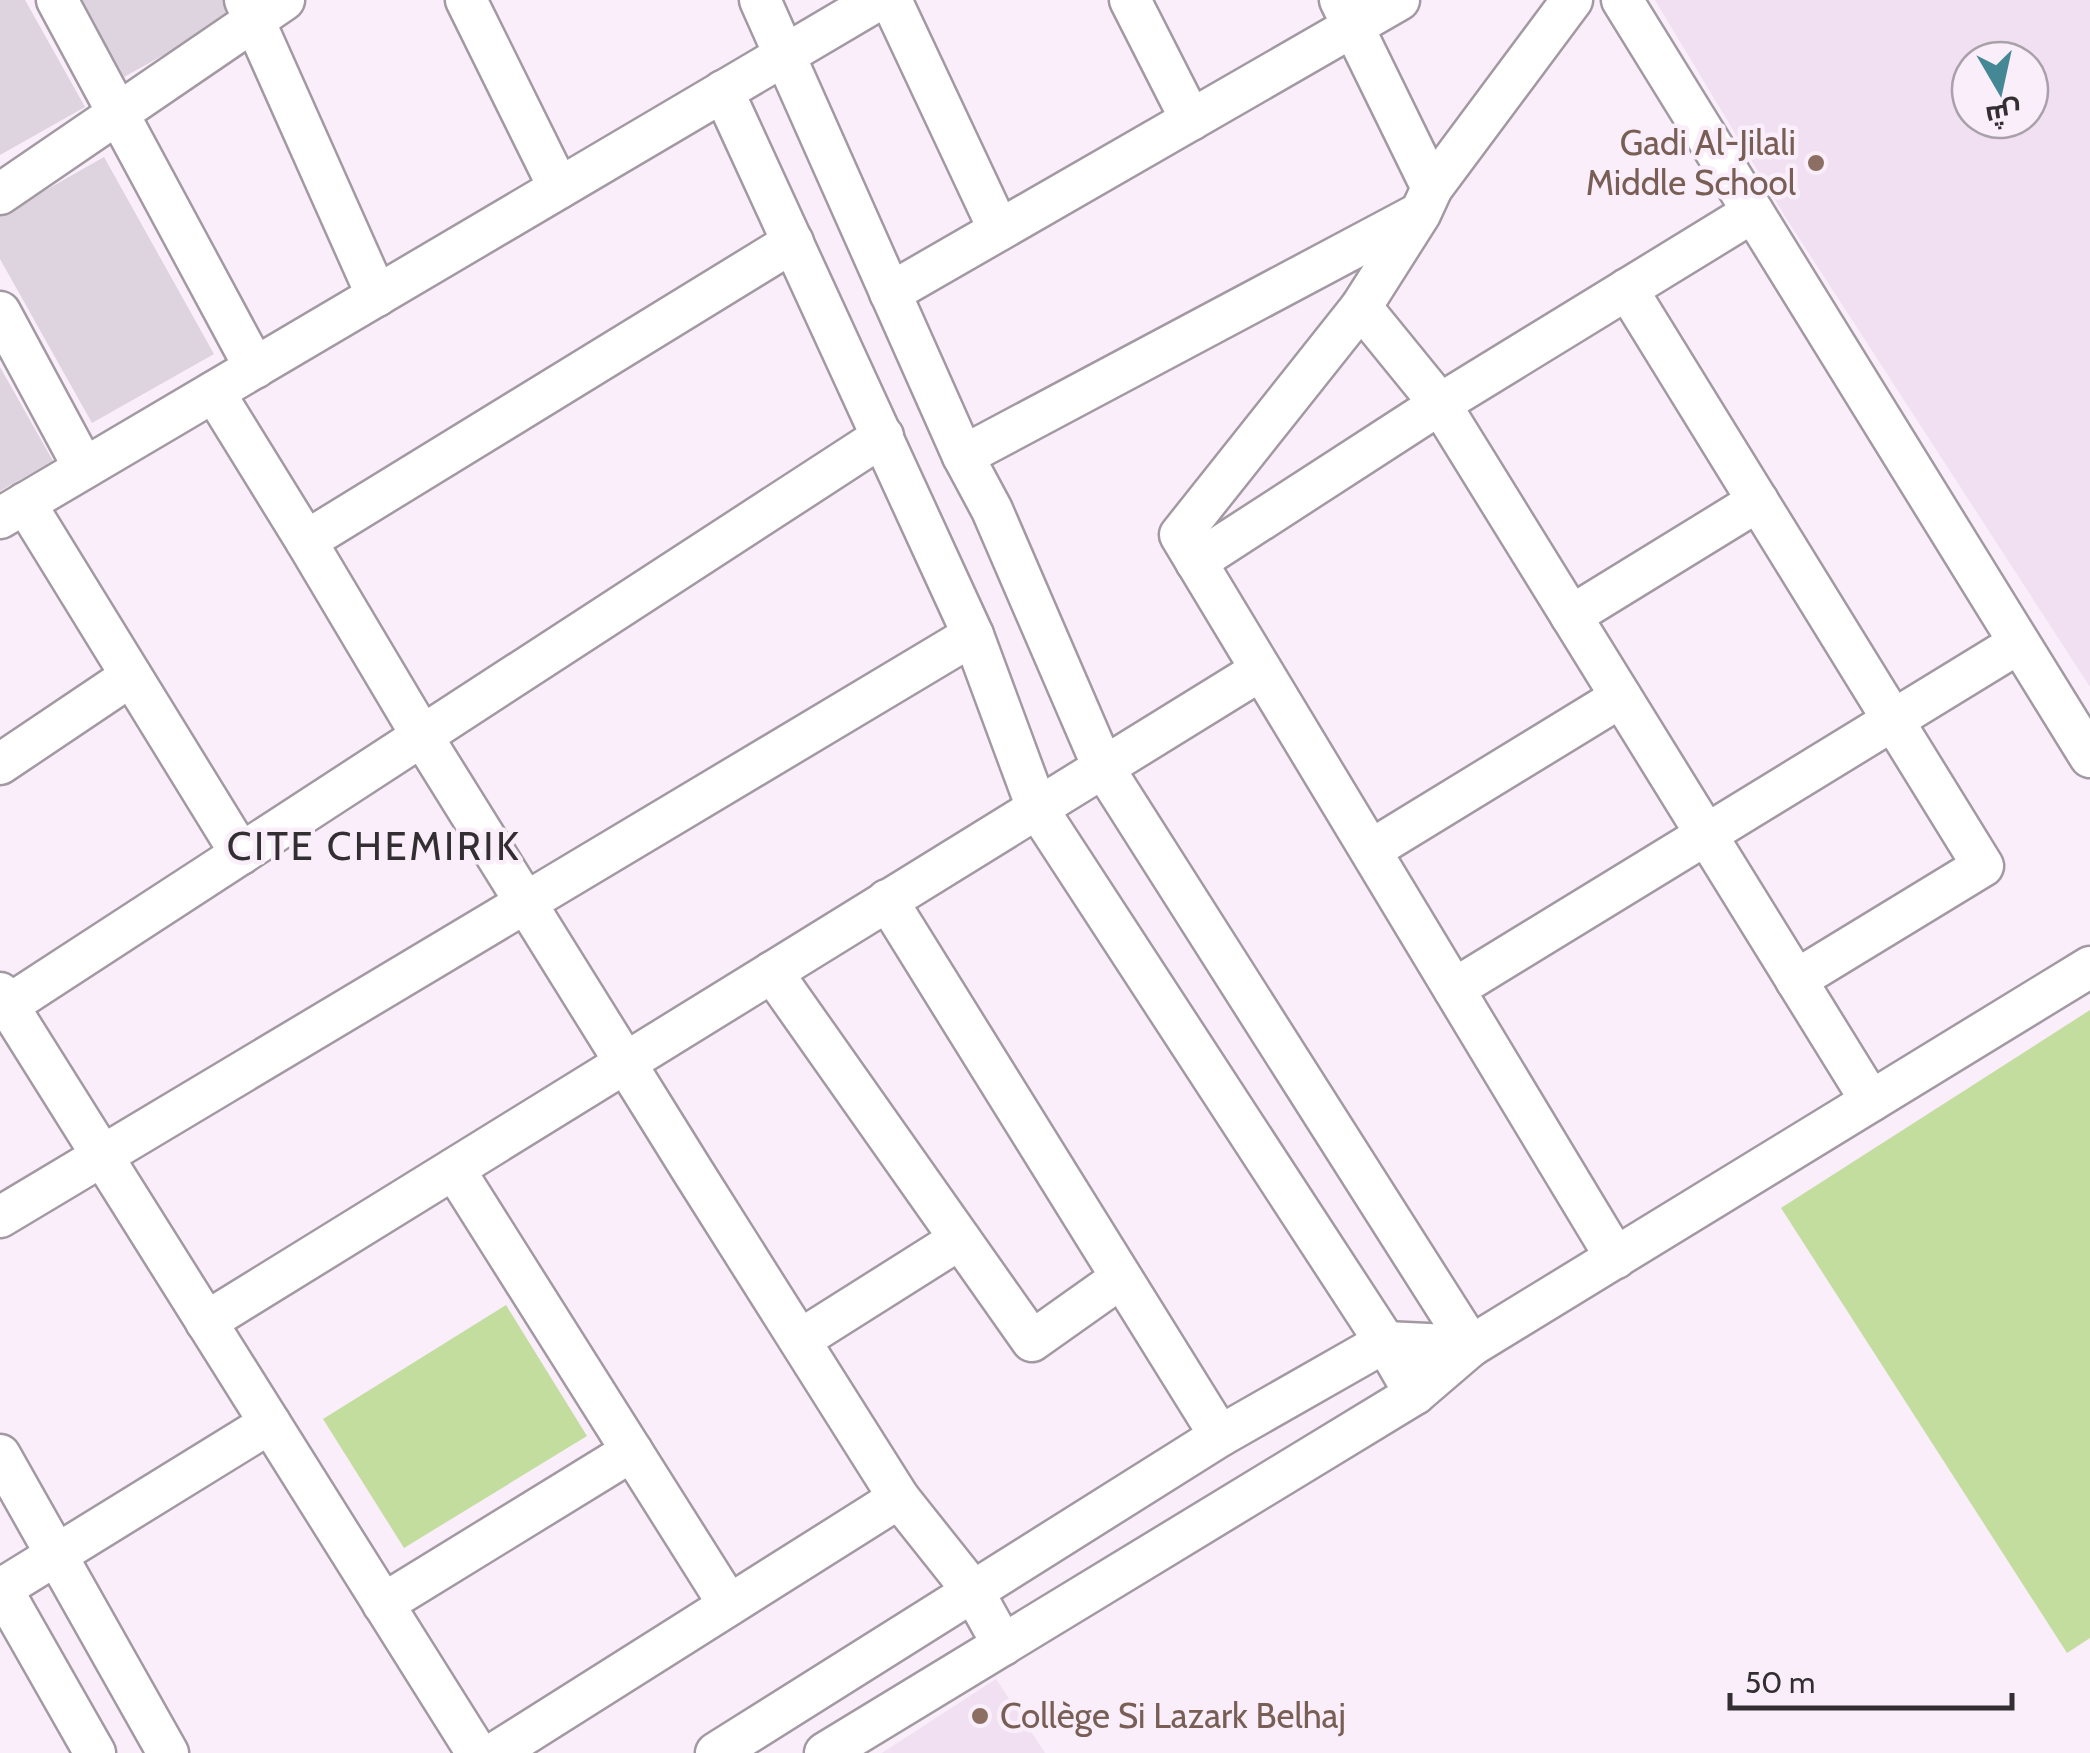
<svg xmlns="http://www.w3.org/2000/svg" width="2090" height="1753" viewBox="0 0 2090 1753" font-family="Cabin,Cairo,sans-serif">
	<style>
		.built { fill: #f0e0f1; fill-rule: evenodd }
		.green { fill: #c3dd9e }
		.building { fill: #ded4df }
		.lines { fill: none; stroke-linecap: round; stroke-linejoin: round }
		.minor-casing { stroke: #a399a3; stroke-width: 45 }
		.minor { stroke: #fff; stroke-width: 40 }
		.education-dot { fill: #8d6e63; stroke: #f9eefa; stroke-width: 4 }
		.labels { text-anchor: middle; stroke-width: 9; stroke-linejoin: round; paint-order: stroke }
		.education-label { font-size: 35px; fill: #785e54; stroke: #f9eefa; text-anchor: end }
		.quarter-label { font-size: 40px; letter-spacing: 2.5px; fill: #322e32; stroke: #f9eefa }
	</style>
	<rect width="100%" height="100%" fill="#f9eefa"/>
	<g class="built">
		<path d="M1655,0H2090V687L1786,218ZM1970,60H2030V120H1970Z"/>
		<path d="M996,1679L1045,1753H882Z"/>
	</g>
	<g class="green">
		<path d="M2090,1010V1638L2067,1653L1781,1208Z"/>
		<path d="M506,1305L587,1436L404,1548L323,1419Z"/>
	</g>
	<g class="building">
		<path d="M0,0H25L85,107L0,155Z"/>
		<path d="M81,0H242L246,9L124,77Z"/>
		<path d="M104,157L214,354L92,423L0,259V216Z"/>
		<path d="M0,367L53,461L0,491Z"/>
	</g>
	<g class="lines">
		<g class="minor-casing">
			<g id="minor">
				<path d="M57,0L255,368"/>
				<path d="M245,0L377,296"/>
				<path d="M466,0L559,188"/>
				<path d="M760,0L963,456L992,510L1103,767L1471,1346"/>
				<path d="M891,0L999,230"/>
				<path d="M1130,0L1191,120"/>
				<path d="M1340,0L1432,188"/>
				<path d="M1572,0L1432,188L1420,214L1361,307L1180,535L1616,1258"/>
				<path d="M1622,0L2090,757"/>
				<path d="M723,91L973,635L1037,808L1385,1342L1415,1394"/>
				<path d="M0,194L284,0"/>
				<path d="M1627,289L1983,866L1796,980"/>
				<path d="M890,293L1399,0"/>
				<path d="M1361,307L1440,404L1871,1101"/>
				<path d="M0,312L84,468"/>
				<path d="M214,392L306,541L422,736L692,1170L899,1498L973,1591L1003,1645"/>
				<path d="M963,456L1416,215"/>
				<path d="M25,503L241,854"/>
				<path d="M0,518L878,0"/>
				<path d="M306,541L793,242"/>
				<path d="M1196,562L1440,404L1753,212"/>
				<path d="M1571,616L1758,501"/>
				<path d="M0,764L131,676"/>
				<path d="M1371,850L1621,697"/>
				<path d="M887,900L1220,1436"/>
				<path d="M772,972L1032,1341L1121,1278"/>
				<path d="M1454,989L2019,643"/>
				<path d="M0,993L477,1753"/>
				<path d="M7,1006L883,436"/>
				<path d="M454,1169L729,1605"/>
				<path d="M0,1217L973,635"/>
				<path d="M206,1322L1261,670"/>
				<path d="M800,1340L960,1239"/>
				<path d="M0,1455L168,1753"/>
				<path d="M0,1586L95,1753"/>
				<path d="M1,1589L270,1423"/>
				<path d="M383,1604L632,1451"/>
				<path d="M495,1753L899,1498"/>
				<path d="M716,1753L1220,1436L1385,1342L1471,1346"/>
				<path d="M825,1753L1415,1394L1471,1346L2090,967"/>
			</g>
		</g>
		<use href="#minor" class="minor"/>
	</g>
	<g class="education-dot">
		<circle cx="1816" cy="163" r="10"/>
		<circle cx="980" cy="1716" r="10"/>
	</g>
	<g class="labels">
		<g class="education-label">
			<text x="1796" y="155">Gadi Al-Jilali<tspan x="1796" dy="40">Middle School</tspan></text>
			<text x="1000" y="1728" text-anchor="start">Collège Si Lazark Belhaj</text>
		</g>
		<g class="quarter-label">
			<text x="374" y="860">CITE CHEMIRIK</text>
		</g>
	</g>
	<g transform="translate(2000 90) rotate(171)"><circle r="48" fill="#f9eefa" stroke="#a9a1aa" stroke-width="2.5"/>
	<path d="M0-8L18 38L0 25L-18 38Z" fill="#448896"/>
	<text y="-15" font-size="28" font-weight="bold" text-anchor="middle" fill="#322e32">ش</text>
	</g>
	<path d="M1730 1693v15h282v-15" fill="none" stroke="#322e32" stroke-width="5"/>
	<text x="1745" y="1693" font-size="30" fill="#322e32" stroke="#f9eefa" stroke-width="8" paint-order="stroke">50 m</text>
</svg>
